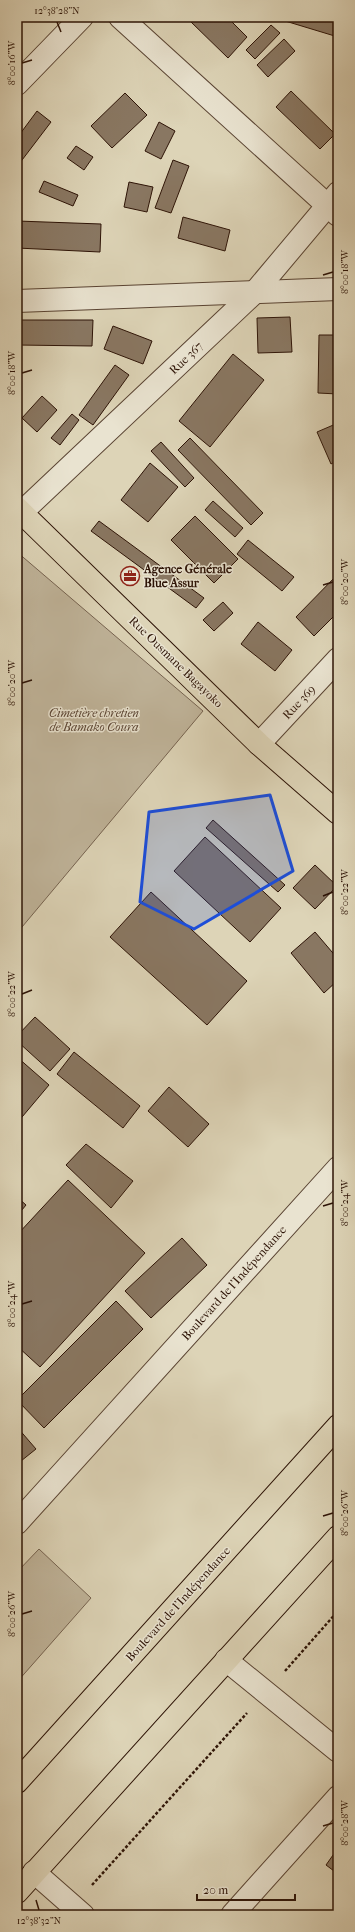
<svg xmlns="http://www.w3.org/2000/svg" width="355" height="1932" viewBox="0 0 355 1932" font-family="'IM FELL French Canon',serif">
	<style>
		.green { fill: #bfb399; stroke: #766350 }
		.building { fill: #897762; stroke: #2d1306 }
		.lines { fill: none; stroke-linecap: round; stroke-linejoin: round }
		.minor-casing { stroke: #594332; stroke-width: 24 }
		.major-casing { stroke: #2d1306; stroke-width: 24 }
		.highway-casing { stroke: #2d1306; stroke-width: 24 }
		.path { stroke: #2d1306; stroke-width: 2.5; stroke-dasharray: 3 2; stroke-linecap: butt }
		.minor { stroke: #e9e3d0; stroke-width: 22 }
		.major { stroke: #ddd4b7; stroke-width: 22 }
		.highway { stroke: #ddd4b7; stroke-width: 22 }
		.marked { fill: #1d4ed8; fill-opacity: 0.2; stroke: #1d4ed8; stroke-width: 3; stroke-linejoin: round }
		.ticks { fill: none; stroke: #2d1306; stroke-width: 1.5 }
		.labels { text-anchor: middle; stroke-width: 3; stroke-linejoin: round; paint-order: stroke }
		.street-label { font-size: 12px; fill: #2d1306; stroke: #e9e3d0 }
		.poi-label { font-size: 12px; font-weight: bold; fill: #2d1306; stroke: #e9e3d0; text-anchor: start }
		.park-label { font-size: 12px; font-style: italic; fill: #594332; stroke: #e9e3d0 }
		.neatline { fill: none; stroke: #2d1306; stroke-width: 1.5 }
		.ticks-label { font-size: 10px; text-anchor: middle; fill: #2d1306 }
	</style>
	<rect width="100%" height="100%" fill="#ddd4b7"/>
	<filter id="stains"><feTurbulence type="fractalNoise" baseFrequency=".005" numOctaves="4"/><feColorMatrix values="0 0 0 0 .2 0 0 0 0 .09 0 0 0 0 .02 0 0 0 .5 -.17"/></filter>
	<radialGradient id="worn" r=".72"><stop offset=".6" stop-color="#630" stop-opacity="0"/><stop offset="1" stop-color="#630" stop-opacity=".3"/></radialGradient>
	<g class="green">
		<path d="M17,552L203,711L17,933Z"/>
		<path d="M39,1549L91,1598L17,1682V1572Z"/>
	</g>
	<g class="building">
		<path d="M194,17H227L247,37L228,58L190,21Z"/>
		<path d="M272,17H338V37Z"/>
		<path d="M271,25L280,33L255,59L246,50Z"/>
		<path d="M284,39L295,51L268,77L257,65Z"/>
		<path d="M291,91L335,134L320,149L276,107Z"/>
		<path d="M125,93L147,115L112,148L91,126Z"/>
		<path d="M37,111L51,122L19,164L17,162V138Z"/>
		<path d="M159,122L175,131L161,159L145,151Z"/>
		<path d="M76,146L93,157L84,170L67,158Z"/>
		<path d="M173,160L189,166L171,213L155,208Z"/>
		<path d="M44,181L78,195L73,206L39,192Z"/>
		<path d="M129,182L153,187L147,212L124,207Z"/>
		<path d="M183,217L230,230L225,251L178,238Z"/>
		<path d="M17,221L101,224L100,252L17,248Z"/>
		<path d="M290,317L292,352L258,353L257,318Z"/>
		<path d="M17,320H93L92,346L17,345Z"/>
		<path d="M113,326L152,341L143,364L104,349Z"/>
		<path d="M319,335H338V394L318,393Z"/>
		<path d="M233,354L264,380L210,447L179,421Z"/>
		<path d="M115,365L129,375L93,425L79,415Z"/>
		<path d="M42,396L57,410L37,432L22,418Z"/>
		<path d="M72,414L79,420L60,445L51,438Z"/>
		<path d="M338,423V460L331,464L317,432Z"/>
		<path d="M190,438L263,513L251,525L178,450Z"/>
		<path d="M161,442L194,478L185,487L151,451Z"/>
		<path d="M150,463L178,487L148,522L121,500Z"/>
		<path d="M213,501L243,528L235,537L205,510Z"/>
		<path d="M195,516L238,559L214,583L171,540Z"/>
		<path d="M99,521L204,598L196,608L91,531Z"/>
		<path d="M248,540L294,577L282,591L237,554Z"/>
		<path d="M338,574V612L314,636L296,617Z"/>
		<path d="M223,602L233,613L214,631L203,620Z"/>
		<path d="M258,622L292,650L275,671L241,644Z"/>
		<path d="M213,820L285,885L278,892L206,828Z"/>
		<path d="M205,837L281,908L250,942L174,871Z"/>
		<path d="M315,865L337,886L315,909L293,888Z"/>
		<path d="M151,892L247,981L207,1025L110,937Z"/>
		<path d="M315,932L338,959V980L324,993L291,953Z"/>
		<path d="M35,1017L70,1049L50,1071L17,1041V1036Z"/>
		<path d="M74,1052L140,1106L123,1128L57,1074Z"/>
		<path d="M17,1057L49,1085L17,1123Z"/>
		<path d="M169,1087L209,1124L188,1147L148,1111Z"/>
		<path d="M86,1144L133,1181L111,1208L66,1165Z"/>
		<path d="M68,1180L145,1253L40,1367L17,1346V1235Z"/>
		<path d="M17,1197L26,1205L17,1216Z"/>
		<path d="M182,1238L207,1265L151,1318L125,1291Z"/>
		<path d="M116,1301L143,1329L44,1428L17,1400Z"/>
		<path d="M17,1427L36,1449L21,1461L17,1456Z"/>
		<path d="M338,1848V1874L326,1865Z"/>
	</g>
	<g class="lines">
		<g class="minor-casing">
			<g id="minor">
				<path d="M120,17L338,215"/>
				<path d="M17,84L82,17"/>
				<path d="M17,301L338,289"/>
				<path d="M22,512L254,293L338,193"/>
				<path d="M259,744L338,659"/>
				<path d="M17,1523L338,1168"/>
				<path d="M226,1660L338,1751"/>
				<path d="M34,1872L83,1915"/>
				<path d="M232,1915L338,1797"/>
			</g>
		</g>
		<g class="major-casing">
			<path id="major" d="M17,508L259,744L338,813"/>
		</g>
		<g class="highway-casing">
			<g id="highway">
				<path d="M17,1782L338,1426"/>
				<path d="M17,1892L338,1537"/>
			</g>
		</g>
		<g class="path">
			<path d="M285,1671L338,1611"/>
			<path d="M92,1885L247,1713"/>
		</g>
		<use href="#minor" class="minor"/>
		<use href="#major" class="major"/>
		<use href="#highway" class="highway"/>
	</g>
	<path class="marked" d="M270,795L293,871L194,929L140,902L149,812Z"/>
	<path class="ticks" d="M57,22L61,32M22,63L32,60M323,275L333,272M22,373L32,370M323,585L333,582M22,683L32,680M323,896L333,892M22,994L32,990M323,1206L333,1203M22,1304L32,1301M323,1516L333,1513M22,1614L32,1611M323,1826L333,1823M36,1900L39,1910"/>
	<defs>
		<g id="office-ring" transform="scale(1)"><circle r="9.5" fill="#e9e3d0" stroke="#8f2418" stroke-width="1.5"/><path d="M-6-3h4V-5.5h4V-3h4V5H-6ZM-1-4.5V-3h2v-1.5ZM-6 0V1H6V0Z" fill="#8f2418"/></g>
	</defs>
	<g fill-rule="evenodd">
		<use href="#office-ring" x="130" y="576"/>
	</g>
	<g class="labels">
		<g class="street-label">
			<text transform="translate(186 358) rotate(-44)" y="4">Rue 367</text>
			<text transform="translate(176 662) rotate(44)" y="4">Rue Ousmane Bagayoko</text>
			<text transform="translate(299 702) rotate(-47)" y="4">Rue 369</text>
			<text transform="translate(234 1283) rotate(-48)" y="4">Boulevard de l'Indépendance</text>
			<text transform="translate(178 1604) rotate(-48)" y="4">Boulevard de l'Indépendance</text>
		</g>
		<g class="poi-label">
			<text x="144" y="573">Agence Générale<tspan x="144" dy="14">Blue Assur</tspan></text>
		</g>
		<g class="park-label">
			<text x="94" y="717">Cimetière chretien<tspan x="94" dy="14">de Bamako Coura</tspan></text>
		</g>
	</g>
	<rect width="355" height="1932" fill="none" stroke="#ddd4b7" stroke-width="44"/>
	<path d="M197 1894v6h98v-6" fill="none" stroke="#2d1306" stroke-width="2"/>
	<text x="203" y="1894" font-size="12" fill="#2d1306" stroke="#e9e3d0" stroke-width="3" paint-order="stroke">20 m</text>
	<rect x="22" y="22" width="311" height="1888" class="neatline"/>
	<g class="ticks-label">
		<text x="57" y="14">12°38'28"N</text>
		<text transform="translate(11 63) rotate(-90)" y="4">8°00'16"W</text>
		<text transform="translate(344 272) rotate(-90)" y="4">8°00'18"W</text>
		<text transform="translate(11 373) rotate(-90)" y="4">8°00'18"W</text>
		<text transform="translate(344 582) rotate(-90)" y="4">8°00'20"W</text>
		<text transform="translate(11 683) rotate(-90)" y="4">8°00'20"W</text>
		<text transform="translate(344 892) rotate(-90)" y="4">8°00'22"W</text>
		<text transform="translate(11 994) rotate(-90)" y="4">8°00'22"W</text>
		<text transform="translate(344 1203) rotate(-90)" y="4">8°00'24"W</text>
		<text transform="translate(11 1304) rotate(-90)" y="4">8°00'24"W</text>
		<text transform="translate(344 1513) rotate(-90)" y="4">8°00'26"W</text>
		<text transform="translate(11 1614) rotate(-90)" y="4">8°00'26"W</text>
		<text transform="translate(344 1823) rotate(-90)" y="4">8°00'28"W</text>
		<text x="39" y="1924">12°38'32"N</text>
	</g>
	<rect width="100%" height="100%" filter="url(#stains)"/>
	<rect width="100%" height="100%" fill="url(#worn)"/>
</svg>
